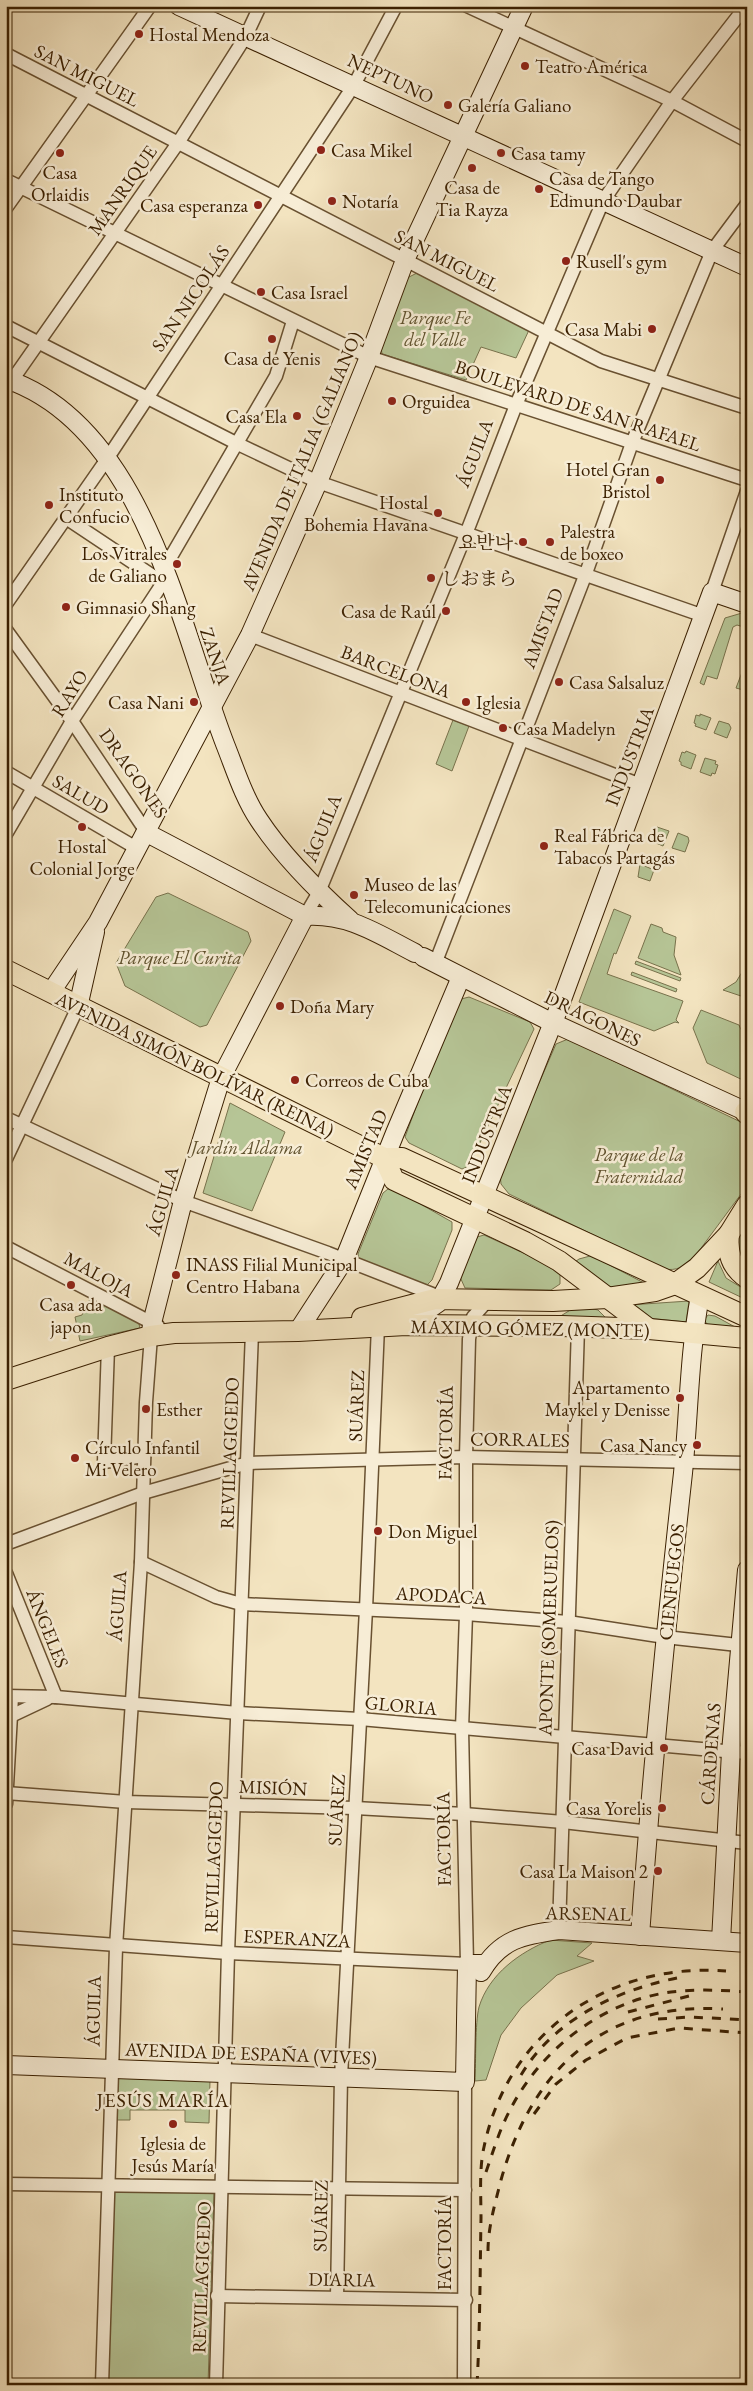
<svg xmlns="http://www.w3.org/2000/svg" width="753" height="2391" viewBox="0 0 753 2391" font-family="'EB Garamond','Noto Serif KR','Noto Serif JP',serif">
	<style>
		.green { fill: #b6c596; stroke: #78724c }
		.lines { fill: none; stroke-linecap: round; stroke-linejoin: round }
		.street-casing { stroke: #695131; stroke-width: 15 }
		.secondary-casing { stroke: #3b2001; stroke-width: 20 }
		.primary-casing { stroke: #3b2001; stroke-width: 22 }
		.street { stroke: #f7edd6; stroke-width: 12 }
		.secondary { stroke: #f7edd6; stroke-width: 18 }
		.primary { stroke: #f3e4c0; stroke-width: 20 }
		.rail { stroke: #3b2001; stroke-width: 3; stroke-dasharray: 9 9; stroke-linecap: butt }
		.poi-dot { fill: #8f2418; stroke: #f7edd6; stroke-width: 2 }
		.labels { text-anchor: middle; stroke-width: 5; stroke-linejoin: round; paint-order: stroke }
		.poi-label { font-size: 19px; fill: #3b2001; stroke: #f7edd6; text-anchor: start }
		.street-label { font-size: 19px; fill: #3b2001; stroke: #f7edd6 }
		.park-label { font-size: 19px; font-style: italic; fill: #60522e; stroke: #f7edd6 }
		.neighbourhood-label { font-size: 20px; letter-spacing: 1px; fill: #3b2001; stroke: #f7edd6 }
	</style>
	<rect width="100%" height="100%" fill="#f3e4c0"/>
	<filter id="stains"><feTurbulence type="fractalNoise" baseFrequency=".004" numOctaves="4"/><feColorMatrix values="0 0 0 0 .2 0 0 0 0 .09 0 0 0 0 .02 0 0 0 .5 -.17"/></filter>
	<radialGradient id="worn" r=".72"><stop offset=".6" stop-color="#630" stop-opacity="0"/><stop offset="1" stop-color="#630" stop-opacity=".3"/></radialGradient>
	<g class="green">
		<path d="M417,273L529,330L516,358L481,347L466,380L382,354L381,347L407,278Z"/>
		<path d="M742,613L747,615V628L737,625L733,627L717,679L707,676L704,685L700,683L725,618Z"/>
		<path d="M747,659V691L736,688Z"/>
		<path d="M700,714L711,718L706,730L695,726L696,724L694,723L696,715L700,716Z"/>
		<path d="M453,720L469,726L452,771L436,764Z"/>
		<path d="M719,721L729,724L731,728L727,738L714,733Z"/>
		<path d="M686,751L696,755L691,769L681,765V762L679,761L682,752L685,753Z"/>
		<path d="M705,758L716,761L715,764L718,765L715,774L712,773L711,776L700,772Z"/>
		<path d="M657,827L669,831L663,846L649,840L654,829H656Z"/>
		<path d="M678,833L688,837L689,841L685,852L672,848Z"/>
		<path d="M640,864L654,870L650,881L638,877Z"/>
		<path d="M168,893L248,932L251,941L207,1025L200,1027L125,986L116,963L156,897Z"/>
		<path d="M614,909L631,916L616,954L614,953L607,974L683,1001L676,1020L679,1023L675,1022L654,1031L579,1002Z"/>
		<path d="M651,924L662,928L663,932L676,937L674,955L681,975L638,958Z"/>
		<path d="M636,961L681,978L680,981L635,964Z"/>
		<path d="M747,964V998L723,990L736,982Z"/>
		<path d="M632,972L677,989L676,992L631,975Z"/>
		<path d="M469,997L530,1022L534,1029L469,1166L462,1169L409,1143L405,1137L452,1010L461,999Z"/>
		<path d="M701,1010L739,1025L747,1043V1082L707,1063L693,1028Z"/>
		<path d="M568,1039L747,1125V1186L693,1259C683,1267 677,1271 664,1269L509,1194L501,1184L500,1173L556,1044Z"/>
		<path d="M230,1103L285,1132L252,1211L203,1193Z"/>
		<path d="M388,1189H394L452,1222V1230L432,1280L426,1286L359,1260L358,1254L383,1193Z"/>
		<path d="M747,1219V1271L744,1270L734,1236Z"/>
		<path d="M484,1235L554,1267L560,1272V1284L551,1290L465,1288L460,1277L477,1237Z"/>
		<path d="M590,1256L598,1259L644,1283L614,1292L572,1264L579,1259Z"/>
		<path d="M718,1261L726,1278L747,1291V1300L709,1282Z"/>
		<path d="M91,1297L138,1320L140,1328L80,1341L75,1317L82,1315Z"/>
		<path d="M689,1301L686,1322L638,1317L629,1305Z"/>
		<path d="M589,1308L598,1310L610,1322L559,1317L572,1309Z"/>
		<path d="M708,1315L715,1316L746,1333L708,1325L704,1320Z"/>
		<path d="M550,1940L592,1943L577,1956L594,1961L557,1975L521,2008L501,2035L486,2080L475,2081C476,2062 475,2023 479,2007C489,1974 520,1952 550,1940Z"/>
		<path d="M117,2077L210,2080L209,2123L185,2122V2110H130V2120H114Z"/>
		<path d="M113,2192H214L208,2385H107Z"/>
	</g>
	<g class="lines">
		<g class="street-casing">
			<g id="street">
				<path d="M467,6L672,101L747,141"/>
				<path d="M6,54L601,361L747,408"/>
				<path d="M6,180L369,357L747,480"/>
				<path d="M6,208L150,6"/>
				<path d="M6,326L238,444L318,482L704,616"/>
				<path d="M6,389L178,143L246,36L260,6"/>
				<path d="M66,518L162,582"/>
				<path d="M165,567L276,376L293,321"/>
				<path d="M712,592L747,491"/>
				<path d="M6,604L107,459L354,85L396,6"/>
				<path d="M6,630L72,721L147,833"/>
				<path d="M250,635L641,785"/>
				<path d="M6,772L138,849"/>
				<path d="M6,834L72,721L168,575"/>
				<path d="M305,916L319,892L466,534L516,405L603,201L672,101L746,6"/>
				<path d="M435,964L585,576L632,443L712,251L747,204"/>
				<path d="M6,1118L183,1201L328,1253L440,1297"/>
				<path d="M6,1159L78,1007"/>
				<path d="M6,1247L158,1326"/>
				<path d="M108,1347L104,1462L144,1456"/>
				<path d="M6,1544L143,1493L248,1463L466,1457L747,1463"/>
				<path d="M141,1562L216,1597L241,1604L466,1614L568,1622L665,1637L747,1646"/>
				<path d="M6,1573L56,1697"/>
				<path d="M6,1696L56,1697L238,1713L360,1719L747,1753"/>
				<path d="M11,1716L47,1699"/>
				<path d="M6,1793L126,1802L355,1808L464,1814L563,1822L747,1843"/>
				<path d="M6,1804L12,1697"/>
				<path d="M559,1930L578,1327"/>
				<path d="M6,1937L228,1953L467,1964L462,1729L466,1614V1457L469,1339L473,1317L489,1299"/>
				<path d="M6,2184L465,2190"/>
				<path d="M217,2296L466,2300"/>
				<path d="M337,2297L341,2077L366,1609L378,1326"/>
				<path d="M102,2385L116,1947L141,1562L146,1402L151,1336"/>
				<path d="M216,2385L228,1953L252,1332"/>
				<path d="M464,2385L465,2082"/>
			</g>
		</g>
		<g class="secondary-casing">
			<g id="secondary">
				<path d="M179,6L747,267"/>
				<path d="M6,379C144,426 179,625 225,744C235,769 244,798 259,820C282,855 319,892 350,920"/>
				<path d="M147,833L305,916C348,913 378,934 415,953"/>
				<path d="M423,957L553,1023L747,1112"/>
				<path d="M51,992L98,922L250,635L318,482L369,357L405,260L524,6"/>
				<path d="M78,1007L95,932"/>
				<path d="M406,1325L438,1303L449,1283L560,1005L712,592L747,604"/>
				<path d="M298,1331L344,1260L395,1133L461,977"/>
				<path d="M151,1336L152,1323L183,1201L221,1078L305,916"/>
				<path d="M640,1936C651,1781 666,1627 683,1473C689,1414 689,1354 700,1296"/>
				<path d="M721,1941L731,1752L747,1570"/>
				<path d="M481,1972C500,1939 523,1935 559,1930L747,1943"/>
				<path d="M6,2065L465,2082L467,1964H486"/>
			</g>
		</g>
		<g class="primary-casing">
			<g id="primary">
				<path d="M6,970L384,1158H402L747,1317"/>
				<path d="M745,1112L747,1114"/>
				<path d="M384,1158L394,1180L525,1242L559,1261L649,1329"/>
				<path d="M729,1234C727,1253 731,1267 747,1278"/>
				<path d="M362,1318L435,1299L553,1301L607,1298L655,1291L675,1284L697,1268L729,1234L747,1205"/>
				<path d="M6,1380L108,1347L151,1336L174,1333L298,1331L406,1325L562,1326L649,1329L747,1338"/>
			</g>
		</g>
		<use href="#street" class="street"/>
		<use href="#secondary" class="secondary"/>
		<use href="#primary" class="primary"/>
		<g class="rail">
			<path d="M628,2012L689,1996"/>
			<path d="M658,2019L691,2017L747,2020"/>
			<path d="M521,2075C555,2018 619,1989 682,1977"/>
			<path d="M534,2114L556,2084L586,2060L627,2038L679,2028L747,2033"/>
			<path d="M486,2172C493,2152 499,2131 509,2112C539,2051 602,2001 671,1992C696,1989 721,1990 747,1992"/>
			<path d="M488,2251C488,2227 495,2204 501,2180C532,2069 603,2002 723,2009"/>
			<path d="M477,2385C480,2329 480,2274 481,2218C481,2196 479,2169 484,2147C508,2031 610,1962 726,1971"/>
		</g>
	</g>
	<g class="poi-dot">
		<circle cx="139" cy="34" r="5"/>
		<circle cx="525" cy="66" r="5"/>
		<circle cx="448" cy="105" r="5"/>
		<circle cx="321" cy="150" r="5"/>
		<circle cx="60" cy="153" r="5"/>
		<circle cx="501" cy="153" r="5"/>
		<circle cx="472" cy="168" r="5"/>
		<circle cx="539" cy="189" r="5"/>
		<circle cx="332" cy="201" r="5"/>
		<circle cx="258" cy="205" r="5"/>
		<circle cx="566" cy="261" r="5"/>
		<circle cx="261" cy="292" r="5"/>
		<circle cx="652" cy="329" r="5"/>
		<circle cx="272" cy="339" r="5"/>
		<circle cx="392" cy="401" r="5"/>
		<circle cx="297" cy="416" r="5"/>
		<circle cx="660" cy="480" r="5"/>
		<circle cx="49" cy="505" r="5"/>
		<circle cx="438" cy="513" r="5"/>
		<circle cx="523" cy="542" r="5"/>
		<circle cx="550" cy="542" r="5"/>
		<circle cx="177" cy="564" r="5"/>
		<circle cx="431" cy="578" r="5"/>
		<circle cx="66" cy="607" r="5"/>
		<circle cx="446" cy="611" r="5"/>
		<circle cx="559" cy="682" r="5"/>
		<circle cx="194" cy="702" r="5"/>
		<circle cx="466" cy="702" r="5"/>
		<circle cx="503" cy="728" r="5"/>
		<circle cx="82" cy="827" r="5"/>
		<circle cx="544" cy="846" r="5"/>
		<circle cx="354" cy="895" r="5"/>
		<circle cx="280" cy="1006" r="5"/>
		<circle cx="295" cy="1080" r="5"/>
		<circle cx="176" cy="1275" r="5"/>
		<circle cx="71" cy="1285" r="5"/>
		<circle cx="680" cy="1398" r="5"/>
		<circle cx="146" cy="1409" r="5"/>
		<circle cx="697" cy="1445" r="5"/>
		<circle cx="75" cy="1458" r="5"/>
		<circle cx="378" cy="1531" r="5"/>
		<circle cx="664" cy="1748" r="5"/>
		<circle cx="662" cy="1808" r="5"/>
		<circle cx="658" cy="1871" r="5"/>
		<circle cx="173" cy="2124" r="5"/>
	</g>
	<g class="labels">
		<g class="poi-label">
			<text x="149" y="41">Hostal Mendoza</text>
			<text x="535" y="73">Teatro América</text>
			<text x="458" y="112">Galería Galiano</text>
			<text x="331" y="157">Casa Mikel</text>
			<text x="511" y="160">Casa tamy</text>
			<text x="60" y="179" text-anchor="middle">Casa<tspan x="60" dy="22">Orlaidis</tspan></text>
			<text x="549" y="185">Casa de Tango<tspan x="549" dy="22">Edmundo Daubar</tspan></text>
			<text x="472" y="194" text-anchor="middle">Casa de<tspan x="472" dy="22">Tia Rayza</tspan></text>
			<text x="342" y="208">Notaría</text>
			<text x="248" y="212" text-anchor="end">Casa esperanza</text>
			<text x="576" y="268">Rusell's gym</text>
			<text x="271" y="299">Casa Israel</text>
			<text x="642" y="336" text-anchor="end">Casa Mabi</text>
			<text x="272" y="365" text-anchor="middle">Casa de Yenis</text>
			<text x="402" y="408">Orguidea</text>
			<text x="287" y="423" text-anchor="end">Casa Ela</text>
			<text x="650" y="476" text-anchor="end">Hotel Gran<tspan x="650" dy="22">Bristol</tspan></text>
			<text x="59" y="501">Instituto<tspan x="59" dy="22">Confucio</tspan></text>
			<text x="428" y="509" text-anchor="end">Hostal<tspan x="428" dy="22">Bohemia Havana</tspan></text>
			<text x="560" y="538">Palestra<tspan x="560" dy="22">de boxeo</tspan></text>
			<text x="513" y="549" text-anchor="end">요반나</text>
			<text x="167" y="560" text-anchor="end">Los Vitrales<tspan x="167" dy="22">de Galiano</tspan></text>
			<text x="441" y="585">しおまら</text>
			<text x="76" y="614">Gimnasio Shang</text>
			<text x="436" y="618" text-anchor="end">Casa de Raúl</text>
			<text x="569" y="689">Casa Salsaluz</text>
			<text x="184" y="709" text-anchor="end">Casa Nani</text>
			<text x="476" y="709">Iglesia</text>
			<text x="513" y="735">Casa Madelyn</text>
			<text x="554" y="842">Real Fábrica de<tspan x="554" dy="22">Tabacos Partagás</tspan></text>
			<text x="82" y="853" text-anchor="middle">Hostal<tspan x="82" dy="22">Colonial Jorge</tspan></text>
			<text x="364" y="891">Museo de las<tspan x="364" dy="22">Telecomunicaciones</tspan></text>
			<text x="290" y="1013">Doña Mary</text>
			<text x="305" y="1087">Correos de Cuba</text>
			<text x="186" y="1271">INASS Filial Municipal<tspan x="186" dy="22">Centro Habana</tspan></text>
			<text x="71" y="1311" text-anchor="middle">Casa ada<tspan x="71" dy="22">japon</tspan></text>
			<text x="670" y="1394" text-anchor="end">Apartamento<tspan x="670" dy="22">Maykel y Denisse</tspan></text>
			<text x="156" y="1416">Esther</text>
			<text x="687" y="1452" text-anchor="end">Casa Nancy</text>
			<text x="85" y="1454">Círculo Infantil<tspan x="85" dy="22">Mi Velero</tspan></text>
			<text x="388" y="1538">Don Miguel</text>
			<text x="654" y="1755" text-anchor="end">Casa David</text>
			<text x="652" y="1815" text-anchor="end">Casa Yorelis</text>
			<text x="648" y="1878" text-anchor="end">Casa La Maison 2</text>
			<text x="173" y="2150" text-anchor="middle">Iglesia de<tspan x="173" dy="22">Jesús María</tspan></text>
		</g>
		<g class="street-label">
			<text transform="translate(87 75) rotate(27)" y="7">SAN MIGUEL</text>
			<text transform="translate(391 78) rotate(25)" y="7">NEPTUNO</text>
			<text transform="translate(122 190) rotate(-55)" y="7">MANRIQUE</text>
			<text transform="translate(447 260) rotate(27)" y="7">SAN MIGUEL</text>
			<text transform="translate(190 298) rotate(-56)" y="7">SAN NICOLÁS</text>
			<text transform="translate(578 405) rotate(18)" y="7">BOULEVARD DE SAN RAFAEL</text>
			<text transform="translate(474 453) rotate(-69)" y="7">ÁGUILA</text>
			<text transform="translate(301 461) rotate(-67)" y="7">AVENIDA DE ITALIA (GALIANO)</text>
			<text transform="translate(542 628) rotate(-69)" y="7">AMISTAD</text>
			<text transform="translate(216 656) rotate(71)" y="7">ZANJA</text>
			<text transform="translate(396 671) rotate(21)" y="7">BARCELONA</text>
			<text transform="translate(69 693) rotate(-58)" y="7">RAYO</text>
			<text transform="translate(629 756) rotate(-69)" y="7">INDUSTRIA</text>
			<text transform="translate(134 773) rotate(55)" y="7">DRAGONES</text>
			<text transform="translate(81 794) rotate(30)" y="7">SALUD</text>
			<text transform="translate(322 828) rotate(-68)" y="7">ÁGUILA</text>
			<text transform="translate(593 1018) rotate(26)" y="7">DRAGONES</text>
			<text transform="translate(195 1064) rotate(26)" y="7">AVENIDA SIMÓN BOLÍVAR (REINA)</text>
			<text transform="translate(486 1134) rotate(-68)" y="7">INDUSTRIA</text>
			<text transform="translate(365 1149) rotate(-67)" y="7">AMISTAD</text>
			<text transform="translate(162 1201) rotate(-74)" y="7">ÁGUILA</text>
			<text transform="translate(99 1274) rotate(28)" y="7">MALOJA</text>
			<text transform="translate(530 1328) rotate(1)" y="7">MÁXIMO GÓMEZ (MONTE)</text>
			<text transform="translate(356 1406) rotate(-88)" y="7">SUÁREZ</text>
			<text transform="translate(445 1433) rotate(-89)" y="7">FACTORÍA</text>
			<text transform="translate(520 1439) rotate(1)" y="7">CORRALES</text>
			<text transform="translate(229 1453) rotate(-88)" y="7">REVILLAGIGEDO</text>
			<text transform="translate(671 1582) rotate(-84)" y="7">CIENFUEGOS</text>
			<text transform="translate(441 1595) rotate(3)" y="7">APODACA</text>
			<text transform="translate(117 1606) rotate(-86)" y="7">ÁGUILA</text>
			<text transform="translate(48 1628) rotate(68)" y="7">ÁNGELES</text>
			<text transform="translate(548 1628) rotate(-88)" y="7">APONTE (SOMERUELOS)</text>
			<text transform="translate(401 1705) rotate(5)" y="7">GLORIA</text>
			<text transform="translate(710 1754) rotate(-86)" y="7">CÁRDENAS</text>
			<text transform="translate(273 1787) rotate(2)" y="7">MISIÓN</text>
			<text transform="translate(336 1810) rotate(-87)" y="7">SUÁREZ</text>
			<text transform="translate(443 1839) rotate(-91)" y="7">FACTORÍA</text>
			<text transform="translate(213 1857) rotate(-88)" y="7">REVILLAGIGEDO</text>
			<text transform="translate(588 1913) rotate(1)" y="7">ARSENAL</text>
			<text transform="translate(297 1938) rotate(3)" y="7">ESPERANZA</text>
			<text transform="translate(93 2011) rotate(-89)" y="7">ÁGUILA</text>
			<text transform="translate(251 2053) rotate(2)" y="7">AVENIDA DE ESPAÑA (VIVES)</text>
			<text transform="translate(320 2216) rotate(-89)" y="7">SUÁREZ</text>
			<text transform="translate(444 2243) rotate(-90)" y="7">FACTORÍA</text>
			<text transform="translate(201 2277) rotate(-88)" y="7">REVILLAGIGEDO</text>
			<text transform="translate(342 2279) rotate(1)" y="7">DIARIA</text>
		</g>
		<g class="park-label">
			<text x="435" y="324">Parque Fe<tspan x="435" dy="22">del Valle</tspan></text>
			<text x="180" y="964">Parque El Curita</text>
			<text x="247" y="1154">Jardín Aldama</text>
			<text x="639" y="1161">Parque de la<tspan x="639" dy="22">Fraternidad</tspan></text>
		</g>
		<g class="neighbourhood-label">
			<text x="163" y="2107">JESÚS MARÍA</text>
		</g>
	</g>
	<rect width="753" height="2391" fill="none" stroke="#f3e4c0" stroke-width="25"/>
	<rect x="8" y="8" width="738" height="2376" fill="none" stroke="#3b2001" stroke-width="2.5"/>
	<rect x="12" y="12" width="728" height="2366" fill="none" stroke="#3b2001"/>
	<rect width="100%" height="100%" filter="url(#stains)"/>
	<rect width="100%" height="100%" fill="url(#worn)"/>
</svg>
